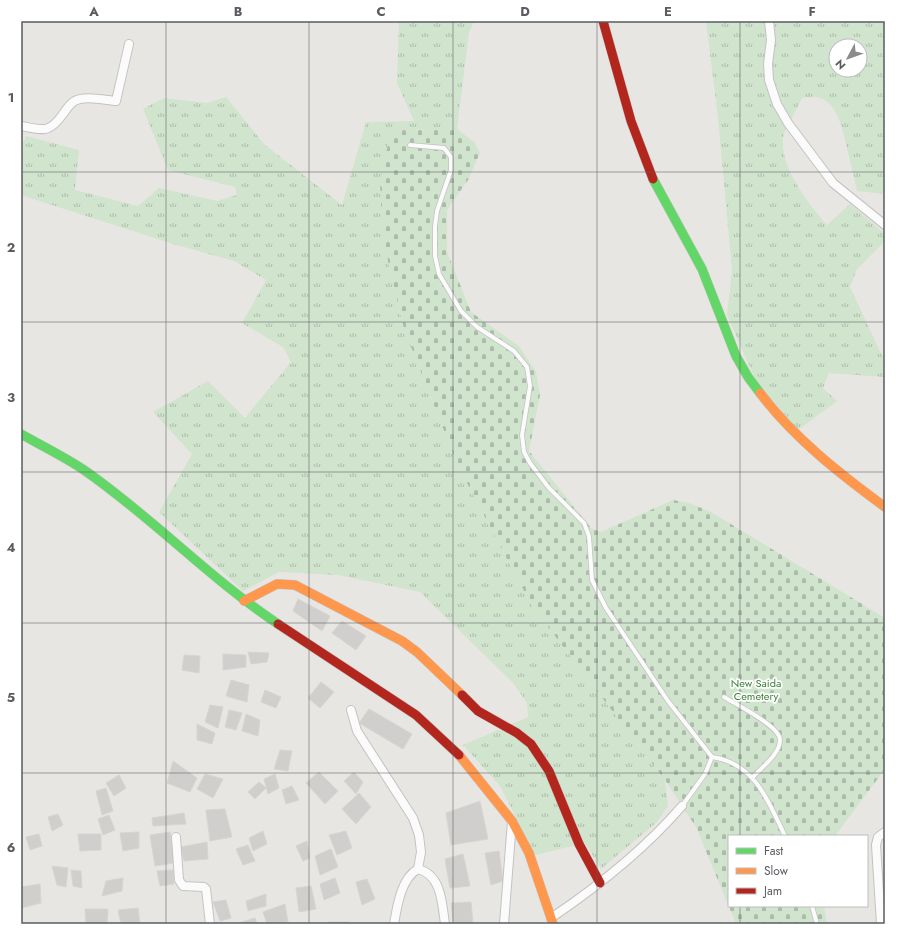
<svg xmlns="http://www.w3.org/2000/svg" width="906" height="945" viewBox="0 0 906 945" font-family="Jost,sans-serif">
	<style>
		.grass { fill: url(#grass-tufts); fill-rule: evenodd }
		.cemetery { fill: url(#cemetery-stones) }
		.building { fill: #d1cfcd; stroke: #d7d5d1 }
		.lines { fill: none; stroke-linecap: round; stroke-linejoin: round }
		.lane-casing { stroke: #c3c3c2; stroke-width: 5.5 }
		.street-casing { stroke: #c3c3c2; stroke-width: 10 }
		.fast-casing { stroke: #c4c4c4; stroke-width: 10 }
		.slow-casing { stroke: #c4c4c4; stroke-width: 10 }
		.jam-casing { stroke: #c4c4c4; stroke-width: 10 }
		.lane { stroke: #fcfbfb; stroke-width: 4 }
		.street { stroke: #fcfbfb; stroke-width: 8 }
		.fast { stroke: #63d668; stroke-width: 9 }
		.slow { stroke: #ff974d; stroke-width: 9 }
		.jam { stroke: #b3261e; stroke-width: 9 }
		.grid { fill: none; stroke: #585c60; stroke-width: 1; stroke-opacity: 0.55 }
		.labels { text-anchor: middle; stroke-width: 3.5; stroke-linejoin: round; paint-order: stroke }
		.park-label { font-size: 11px; fill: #3a8235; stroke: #fff }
		.neatline { fill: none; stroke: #585c60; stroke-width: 1.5 }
		.grid-label { font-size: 13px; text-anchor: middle; font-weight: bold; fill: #585c60 }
	</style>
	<defs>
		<pattern id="grass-tufts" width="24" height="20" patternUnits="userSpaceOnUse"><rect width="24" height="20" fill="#d1e4cd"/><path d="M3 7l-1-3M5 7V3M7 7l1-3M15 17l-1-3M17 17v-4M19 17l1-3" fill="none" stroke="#acbcaa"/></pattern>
		<pattern id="cemetery-stones" width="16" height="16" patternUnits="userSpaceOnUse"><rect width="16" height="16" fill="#d1e4cd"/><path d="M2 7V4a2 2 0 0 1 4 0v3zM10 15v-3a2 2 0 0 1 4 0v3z" fill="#acbcaa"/></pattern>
	</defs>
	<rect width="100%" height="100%" fill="#e8e6e2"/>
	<g class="grass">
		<path d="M399,21H474L469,32L457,129L391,130L383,240L404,329L458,466L532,606L665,780L668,806L657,822L601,869L585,843L535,855L500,786L463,745L528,717L527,703L513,683L420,592L338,575L279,572L243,591L159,512L192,454L153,412L208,381L245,418L291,362L283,347L242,323L266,280L234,261L170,243L21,195V147L26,136L79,150L75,190L138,206L159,188L217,201L237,195L235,187L168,170L143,109L164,98L207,103L226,97L265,145L342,205L366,122L414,121L397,83Z"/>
		<path d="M706,21H885V194L857,191C854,176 850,162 847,148C841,123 835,90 802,98C798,108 784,130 783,138C780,168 809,204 827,225L850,204L885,234V241L857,269L850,287L885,362V377L829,373L823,388L837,401L798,430L756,381L727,315L732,271L718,118ZM836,46H860V70H836Z"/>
	</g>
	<path class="cemetery" d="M457,129L474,142L480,153L468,180L447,210V252L471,312L519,346L536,372L540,395L529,451L591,528L601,532L673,500L689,503L711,512L885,618V769L835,836H729V906H824L827,924H736L696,827L665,780L532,606L458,466L404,329L383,240L380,182L391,130Z"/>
	<g class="building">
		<path d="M298,599L330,616L322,631L293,611Z"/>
		<path d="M342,621L366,636L356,650L332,633Z"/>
		<path d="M248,652L269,653L267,662L251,664Z"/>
		<path d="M223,654L246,655V667L223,670Z"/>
		<path d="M184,655L200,656L199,673L182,670Z"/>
		<path d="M231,680L249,685L247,702L226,696Z"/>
		<path d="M321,682L334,692L320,708L308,698Z"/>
		<path d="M265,690L281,697L276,708L261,702Z"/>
		<path d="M210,705L223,707L218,728L205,722Z"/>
		<path d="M369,709L412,734L403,749L359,723Z"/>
		<path d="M229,710L242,713L236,730L225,727Z"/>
		<path d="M246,714L260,720L258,736L242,731Z"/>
		<path d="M197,724L215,733L212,744L197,740Z"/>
		<path d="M280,750L292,751L288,771L274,769Z"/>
		<path d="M173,761L197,778L190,792L167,783Z"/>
		<path d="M319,772L338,791L325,804L306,783Z"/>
		<path d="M354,772L363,782L356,794L344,781Z"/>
		<path d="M205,774L223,779L213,798L197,789Z"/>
		<path d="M275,774L279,788L268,794L264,779Z"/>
		<path d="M119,775L126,788L114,796L106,783Z"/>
		<path d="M259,782L266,788L255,799L248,792Z"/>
		<path d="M292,786L299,800L286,804L282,790Z"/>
		<path d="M106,788L113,811L102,815L96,791Z"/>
		<path d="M359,793L371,807L356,824L342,809Z"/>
		<path d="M480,801L488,839L451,845L446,813Z"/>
		<path d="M225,809L232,837L210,841L206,810Z"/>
		<path d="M184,813L186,824L153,826L152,818Z"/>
		<path d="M58,814L63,825L52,831L48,817Z"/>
		<path d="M109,815L115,830L103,835L98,819Z"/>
		<path d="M263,831L267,844L253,851L249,838Z"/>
		<path d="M346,831L352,848L337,855L329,835Z"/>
		<path d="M139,832V848L123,851L120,833Z"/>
		<path d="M170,832L174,863L155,866L150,835Z"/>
		<path d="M39,834L42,846L30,850L26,837Z"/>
		<path d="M78,834H101V850L80,851Z"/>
		<path d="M307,841L310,858L303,861L296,846Z"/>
		<path d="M207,842L208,859L184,861L181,847Z"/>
		<path d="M248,845L255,861L243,865L236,849Z"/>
		<path d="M331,849L338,867L320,875L315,856Z"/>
		<path d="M499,851L503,881L491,885L485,853Z"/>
		<path d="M463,854L470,886L450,888L445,859Z"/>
		<path d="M52,866L68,868L66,887L57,885Z"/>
		<path d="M71,870L81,871L82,888L73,886Z"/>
		<path d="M173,870L174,884L160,886L157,871Z"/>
		<path d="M123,878L122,891L102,896L106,881Z"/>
		<path d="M335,878L340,893L324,900L320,884Z"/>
		<path d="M367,879L375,899L362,905L356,882Z"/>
		<path d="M40,884L41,903L21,908V887Z"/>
		<path d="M311,886L316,909L299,912L296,888Z"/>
		<path d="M266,894V906L248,911L246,901Z"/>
		<path d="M226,900L231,918L220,921L213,902Z"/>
		<path d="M471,902L473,924H453L451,903Z"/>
		<path d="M285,904L288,922L267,924L263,912Z"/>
		<path d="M138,908L140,924H121L118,910Z"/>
		<path d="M85,909H108L107,924H86Z"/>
		<path d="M255,918L257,924L239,923Z"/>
		<path d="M328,922H349L350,924H328Z"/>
	</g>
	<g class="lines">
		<g class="lane-casing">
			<g id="lane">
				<path d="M410,145L444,148L451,157V170L437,211L435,226V256L439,274L461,311L477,327L514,351L527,367L530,386L522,435L524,452L530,463L549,488L584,523L589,536L592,580L606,608L668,701L712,757L705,774L682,806"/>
				<path d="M724,697C735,704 780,726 780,740C780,754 762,767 753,777"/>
				<path d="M712,757C755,763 768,801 785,836"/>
				<path d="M812,906L817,924"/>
			</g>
		</g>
		<g class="street-casing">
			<g id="street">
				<path d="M769,21L771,40L768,64L769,80L777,104L788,123L833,183L885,225"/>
				<path d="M21,126C43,130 49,134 63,114C66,110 69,105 73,102C83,95 104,100 116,101L129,44"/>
				<path d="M351,710L357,731L413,818L419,835L421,852L418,869"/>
				<path d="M176,837L179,880L183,886L204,887L206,889L210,924"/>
				<path d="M551,918C600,885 644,850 682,806"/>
				<path d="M394,924C397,907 401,878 418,869C442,875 442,904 445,924"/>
				<path d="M504,924L512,821"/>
				<path d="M881,924L876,845L878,837L885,832"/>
			</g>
		</g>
		<g class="fast-casing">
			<g id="fast">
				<path d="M653,179L702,269L736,356L748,377L760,393"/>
				<path d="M21,434C42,446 65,457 84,470C152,517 209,578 278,624"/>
			</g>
		</g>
		<g class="slow-casing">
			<g id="slow">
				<path d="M760,393C794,438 840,474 885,507"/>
				<path d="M244,601L277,584L295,585L402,641L417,652L462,695"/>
				<path d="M459,755L512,821L529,853L553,924"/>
			</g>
		</g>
		<g class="jam-casing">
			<g id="jam">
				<path d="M603,21L631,121L653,179"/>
				<path d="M278,624L416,715L459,755"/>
				<path d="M462,695L478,711L517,733L531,744L549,771L579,844L600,883"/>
			</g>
		</g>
		<use href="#lane" class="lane"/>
		<use href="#street" class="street"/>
		<use href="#fast" class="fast"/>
		<use href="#slow" class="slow"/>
		<use href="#jam" class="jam"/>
	</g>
	<path class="grid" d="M166,21V924M309,21V924M453,21V924M597,21V924M740,21V836M21,172H885M21,322H885M21,472H885M21,623H885M21,773H885M740,906V924"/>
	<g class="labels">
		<g class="park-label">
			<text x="756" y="687">New Saida<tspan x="756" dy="13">Cemetery</tspan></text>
		</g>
	</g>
	<rect width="906" height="945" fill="none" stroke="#ffffff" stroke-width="44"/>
	<rect x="728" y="835" width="140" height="72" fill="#ffffff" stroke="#bcbebf"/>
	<rect x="736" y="848" width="20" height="6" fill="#63d668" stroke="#bcbebf"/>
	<text x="764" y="855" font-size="12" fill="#585c60">Fast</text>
	<rect x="736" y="868" width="20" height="6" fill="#ff974d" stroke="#bcbebf"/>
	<text x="764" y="875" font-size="12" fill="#585c60">Slow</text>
	<rect x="736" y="888" width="20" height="6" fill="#b3261e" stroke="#bcbebf"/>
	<text x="764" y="895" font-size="12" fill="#585c60">Jam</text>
	<g transform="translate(848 58) rotate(229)"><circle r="19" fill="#ffffff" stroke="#bcbebf"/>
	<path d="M0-3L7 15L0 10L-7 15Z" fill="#8a8c8e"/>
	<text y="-6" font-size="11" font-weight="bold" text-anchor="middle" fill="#585c60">N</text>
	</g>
	<rect x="22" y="22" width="862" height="901" class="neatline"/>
	<g class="grid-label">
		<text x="94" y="16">A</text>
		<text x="238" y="16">B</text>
		<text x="381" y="16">C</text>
		<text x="525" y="16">D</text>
		<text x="668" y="16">E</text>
		<text x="812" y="16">F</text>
		<text x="11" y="102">1</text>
		<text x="11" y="252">2</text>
		<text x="11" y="402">3</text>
		<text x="11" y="552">4</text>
		<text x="11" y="702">5</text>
		<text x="11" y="852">6</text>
	</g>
</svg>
